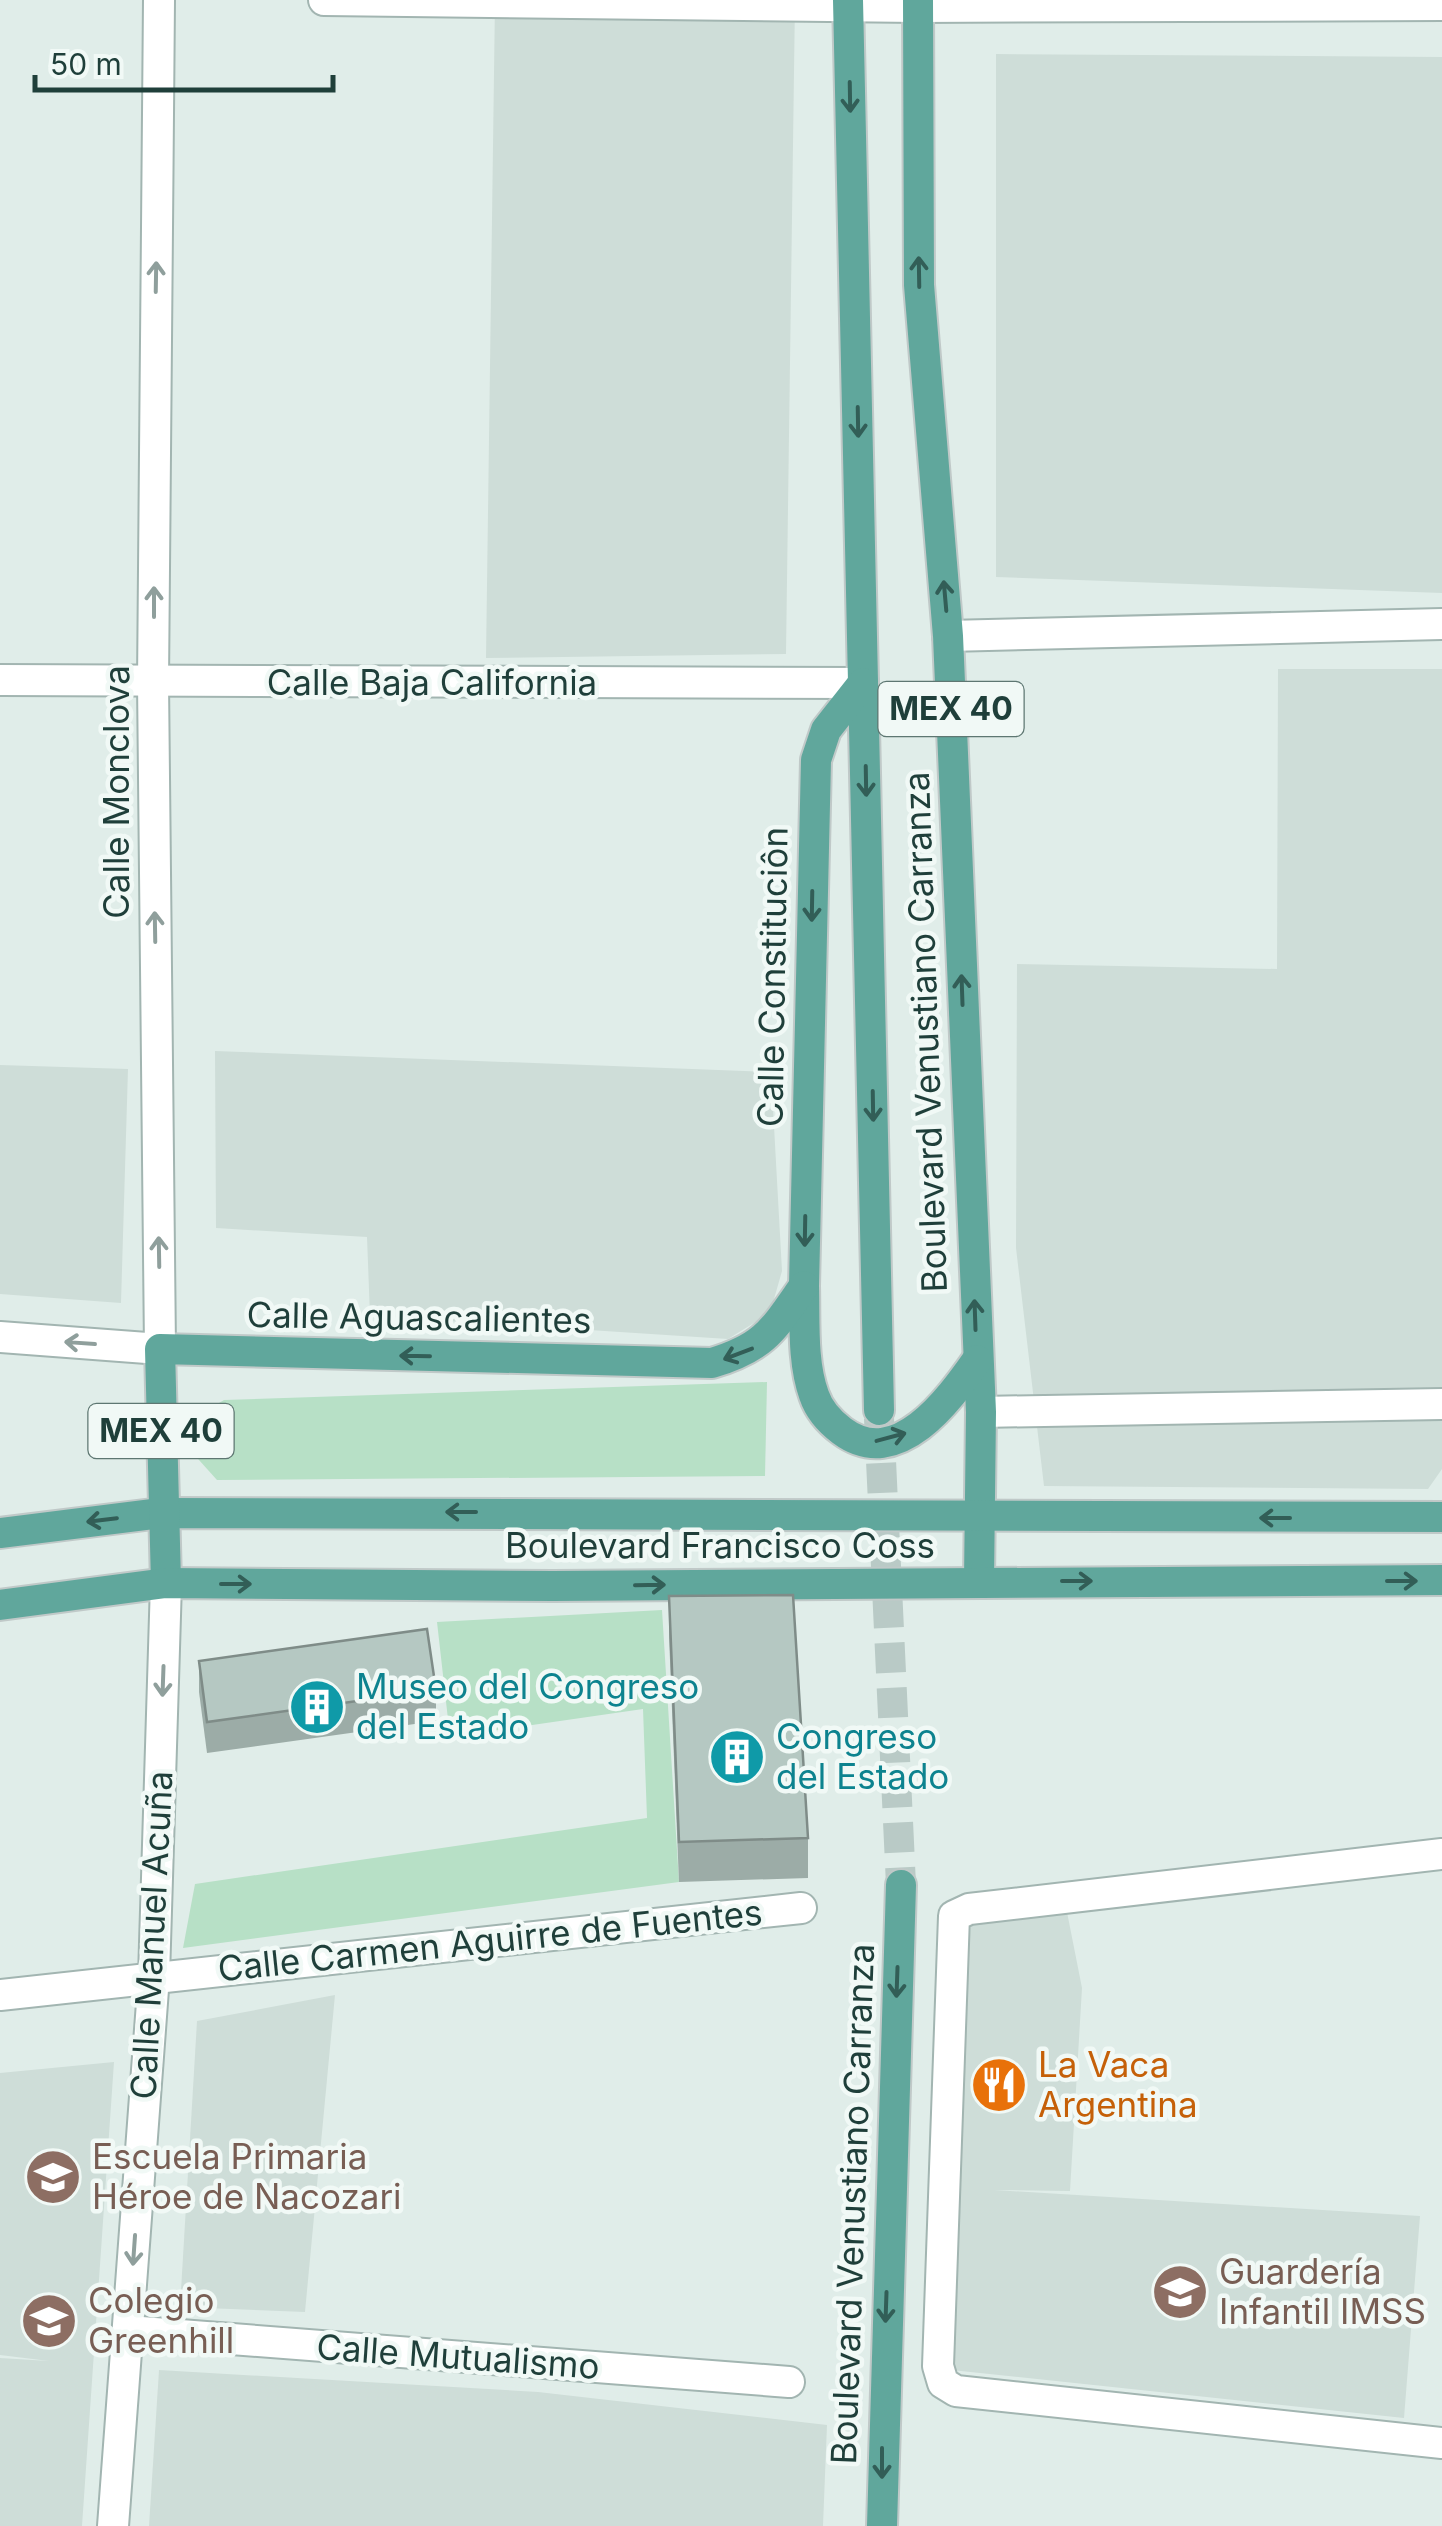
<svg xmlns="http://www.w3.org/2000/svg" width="1442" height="2526" viewBox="0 0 1442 2526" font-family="Inter,sans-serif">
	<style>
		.built { fill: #ceddd8 }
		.green { fill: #b7e0c6 }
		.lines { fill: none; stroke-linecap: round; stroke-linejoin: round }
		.major-tunnel { stroke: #b9cac6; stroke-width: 30; stroke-dasharray: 30 15; stroke-linecap: butt }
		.minor-casing { stroke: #a2b5b1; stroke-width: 34 }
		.major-casing { stroke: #c0c9c8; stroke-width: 34 }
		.minor { stroke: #fff; stroke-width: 30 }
		.major { stroke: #60a79c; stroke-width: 30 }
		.wall { fill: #9caca7 }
		.building { fill: #b5c8c2; stroke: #7f8c88; stroke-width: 2.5 }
		.oneway { stroke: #325e57 }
		.oneway2 { stroke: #8f9f9c }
		.labels { text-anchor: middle; stroke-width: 9; stroke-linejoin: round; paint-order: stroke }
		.shield { fill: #f1f9f6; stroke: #5e7772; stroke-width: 2.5 }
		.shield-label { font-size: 32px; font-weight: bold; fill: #1f3f3a }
		.street-label { font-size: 35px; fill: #1f3f3a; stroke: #f1f9f6 }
		.culture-label { font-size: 35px; fill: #0d838f; stroke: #f1f9f6; text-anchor: start }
		.food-label { font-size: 35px; fill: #c56008; stroke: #f1f9f6; text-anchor: start }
		.education-label { font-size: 35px; fill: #785e54; stroke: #f1f9f6; text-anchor: start }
	</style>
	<rect width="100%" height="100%" fill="#e0ede9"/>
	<g class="built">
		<path d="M495,0H795L786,654L486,658Z"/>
		<path d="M996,54L1442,57V593L996,577Z"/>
		<path d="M1278,669H1442V1469L1428,1489L1044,1486L1016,1248L1017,964L1277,969Z"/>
		<path d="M215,1051L771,1072L782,1271L770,1313L728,1339L370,1316L367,1237L216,1228Z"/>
		<path d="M0,1065L128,1069L121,1303L0,1294Z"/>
		<path d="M1066,1907L1082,1988L1070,2191L994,2190L1420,2216L1404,2418L942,2369L971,1918Z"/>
		<path d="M335,1995L305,2312L180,2307L197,2021Z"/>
		<path d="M114,2062L82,2526H0V2358L49,2361L0,2355V2073Z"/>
		<path d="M159,2370L538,2392L827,2425L823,2526H149Z"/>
	</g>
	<g class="green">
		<path d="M767,1382L765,1476L217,1480L190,1450L197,1416L224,1400Z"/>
		<path d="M662,1610L679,1882L183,1948L195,1884L647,1818L643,1709L450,1737L437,1622Z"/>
	</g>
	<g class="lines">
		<path class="major-tunnel" d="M879,1418L901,1885"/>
		<g class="minor-casing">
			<g id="minor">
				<path d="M324,0L918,7L1442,5"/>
				<path d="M948,636L1442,624"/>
				<path d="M0,680L863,683"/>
				<path d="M0,1337L160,1349L153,682L159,0"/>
				<path d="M981,1412L1442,1404"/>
				<path d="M1442,1854L969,1909L954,1916L938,2366L943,2383L956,2391L1442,2443"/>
				<path d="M0,1995L801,1908"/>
				<path d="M128,2331L789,2382"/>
				<path d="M113,2526L154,1976L166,1583"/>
			</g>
		</g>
		<g class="major-casing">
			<g id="major">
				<path d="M848,0L879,1410"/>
				<path d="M918,0L919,285L948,636L981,1412L979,1581"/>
				<path d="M863,683L826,730L816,760L804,1286C805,1321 802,1362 814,1395C819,1410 830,1422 842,1431C897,1472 949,1400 977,1360"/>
				<path d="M0,1533L161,1513L1442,1517"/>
				<path d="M166,1583L160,1349L712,1363C765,1347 773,1330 804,1286"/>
				<path d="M0,1605L166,1583L553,1586L1442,1580"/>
				<path d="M882,2526L901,1885"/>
			</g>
		</g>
		<use href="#minor" class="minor"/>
		<use href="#major" class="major"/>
	</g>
	<g class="wall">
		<path d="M669,1596L808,1838V1878L679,1882L669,1636Z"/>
		<path d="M199,1661L436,1690V1721L207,1753L199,1692Z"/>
	</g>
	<g class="building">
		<path d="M793,1595L808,1838L679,1842L669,1596Z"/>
		<path d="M427,1629L436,1690L207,1722L199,1661Z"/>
	</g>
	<defs><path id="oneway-shaft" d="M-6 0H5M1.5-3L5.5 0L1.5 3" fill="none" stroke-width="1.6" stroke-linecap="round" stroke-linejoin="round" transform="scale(2.5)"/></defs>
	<g class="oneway">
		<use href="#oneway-shaft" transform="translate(850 97) rotate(89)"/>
		<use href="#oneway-shaft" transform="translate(919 272) rotate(-91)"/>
		<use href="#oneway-shaft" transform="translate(858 422) rotate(89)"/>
		<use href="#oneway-shaft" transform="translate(945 596) rotate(-95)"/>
		<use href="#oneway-shaft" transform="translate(866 781) rotate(89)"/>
		<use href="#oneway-shaft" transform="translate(812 906) rotate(91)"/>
		<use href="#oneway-shaft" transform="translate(962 990) rotate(-92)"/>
		<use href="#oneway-shaft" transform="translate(873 1106) rotate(89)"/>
		<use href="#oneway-shaft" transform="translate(805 1231) rotate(91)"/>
		<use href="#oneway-shaft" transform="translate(975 1315) rotate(-92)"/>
		<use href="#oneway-shaft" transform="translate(738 1354) rotate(159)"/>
		<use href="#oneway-shaft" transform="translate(415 1356) rotate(-179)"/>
		<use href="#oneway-shaft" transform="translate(891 1437) rotate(-15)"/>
		<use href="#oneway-shaft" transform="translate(461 1512) rotate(180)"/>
		<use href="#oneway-shaft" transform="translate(1275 1518) rotate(180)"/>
		<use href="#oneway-shaft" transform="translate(102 1520) rotate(173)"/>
		<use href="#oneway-shaft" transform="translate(1077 1581)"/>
		<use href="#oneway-shaft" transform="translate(1402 1581)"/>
		<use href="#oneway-shaft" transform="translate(236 1584)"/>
		<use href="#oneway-shaft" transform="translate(650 1585) rotate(-1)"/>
		<use href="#oneway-shaft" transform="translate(897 1982) rotate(92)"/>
		<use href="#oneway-shaft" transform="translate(886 2307) rotate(92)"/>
		<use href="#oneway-shaft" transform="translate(882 2463) rotate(90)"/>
	</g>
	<g class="oneway2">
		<use href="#oneway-shaft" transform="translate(156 277) rotate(-89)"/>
		<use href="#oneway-shaft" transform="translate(154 602) rotate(-90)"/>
		<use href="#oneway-shaft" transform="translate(155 927) rotate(-91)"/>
		<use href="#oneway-shaft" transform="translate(159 1252) rotate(-91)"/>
		<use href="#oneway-shaft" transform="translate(80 1343) rotate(-176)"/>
		<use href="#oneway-shaft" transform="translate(163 1681) rotate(92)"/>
		<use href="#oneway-shaft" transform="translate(134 2250) rotate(94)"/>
	</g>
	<defs>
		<g id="building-disc" transform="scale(2.875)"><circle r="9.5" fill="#0f9aa8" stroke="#f1f9f6"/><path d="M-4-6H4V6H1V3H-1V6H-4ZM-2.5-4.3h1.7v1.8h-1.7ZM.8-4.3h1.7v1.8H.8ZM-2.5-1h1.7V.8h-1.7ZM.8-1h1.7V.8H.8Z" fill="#fff"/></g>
		<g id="restaurant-disc" transform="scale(2.875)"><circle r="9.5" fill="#e8710a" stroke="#f1f9f6"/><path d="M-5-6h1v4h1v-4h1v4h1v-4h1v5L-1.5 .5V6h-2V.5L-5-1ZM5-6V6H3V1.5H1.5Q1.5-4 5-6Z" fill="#fff"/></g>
		<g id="school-disc" transform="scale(2.875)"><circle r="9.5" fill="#8d6e63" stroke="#f1f9f6"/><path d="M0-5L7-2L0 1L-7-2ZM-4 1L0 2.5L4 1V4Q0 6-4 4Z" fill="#fff"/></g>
	</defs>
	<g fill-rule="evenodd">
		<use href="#building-disc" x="317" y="1707"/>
		<use href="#building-disc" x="737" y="1757"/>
		<use href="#restaurant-disc" x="999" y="2085"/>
		<use href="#school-disc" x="53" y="2177"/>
		<use href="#school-disc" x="1180" y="2292"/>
		<use href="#school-disc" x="49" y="2321"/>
	</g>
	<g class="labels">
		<g class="shield">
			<rect x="878.5" y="682" width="145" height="54" rx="8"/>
			<rect x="88.5" y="1404" width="145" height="54" rx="8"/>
		</g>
		<g class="shield-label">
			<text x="951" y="720">MEX 40</text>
			<text x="161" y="1442">MEX 40</text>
		</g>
		<g class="street-label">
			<text x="432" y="695">Calle Baja California</text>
			<text transform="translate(117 792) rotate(-90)" y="12">Calle Monclova</text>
			<text transform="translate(773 977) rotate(-89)" y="12">Calle Constituciôn</text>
			<text transform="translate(926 1032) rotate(-92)" y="12">Boulevard Venustiano Carranza</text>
			<text transform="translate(419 1318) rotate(1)" y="12">Calle Aguascalientes</text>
			<text x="720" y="1558">Boulevard Francisco Coss</text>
			<text transform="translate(152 1935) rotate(-87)" y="12">Calle Manuel Acuña</text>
			<text transform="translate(490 1941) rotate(-6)" y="12">Calle Carmen Aguirre de Fuentes</text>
			<text transform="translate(853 2204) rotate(-88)" y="12">Boulevard Venustiano Carranza</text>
			<text transform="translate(458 2357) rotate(4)" y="12">Calle Mutualismo</text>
		</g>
		<g class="culture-label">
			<text x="356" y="1699">Museo del Congreso<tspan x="356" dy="40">del Estado</tspan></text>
			<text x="776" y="1749">Congreso<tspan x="776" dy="40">del Estado</tspan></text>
		</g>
		<g class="food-label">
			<text x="1038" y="2077">La Vaca<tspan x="1038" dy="40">Argentina</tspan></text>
		</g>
		<g class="education-label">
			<text x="92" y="2169">Escuela Primaria<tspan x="92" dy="40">Héroe de Nacozari</tspan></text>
			<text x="1219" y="2284">Guardería<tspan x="1219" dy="40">Infantil IMSS</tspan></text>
			<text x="88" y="2313">Colegio<tspan x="88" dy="40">Greenhill</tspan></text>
		</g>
	</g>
	<path d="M35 75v15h298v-15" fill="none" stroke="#1f3f3a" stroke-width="5"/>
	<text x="50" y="75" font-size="30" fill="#1f3f3a" stroke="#f1f9f6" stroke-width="8" paint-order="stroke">50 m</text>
</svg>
